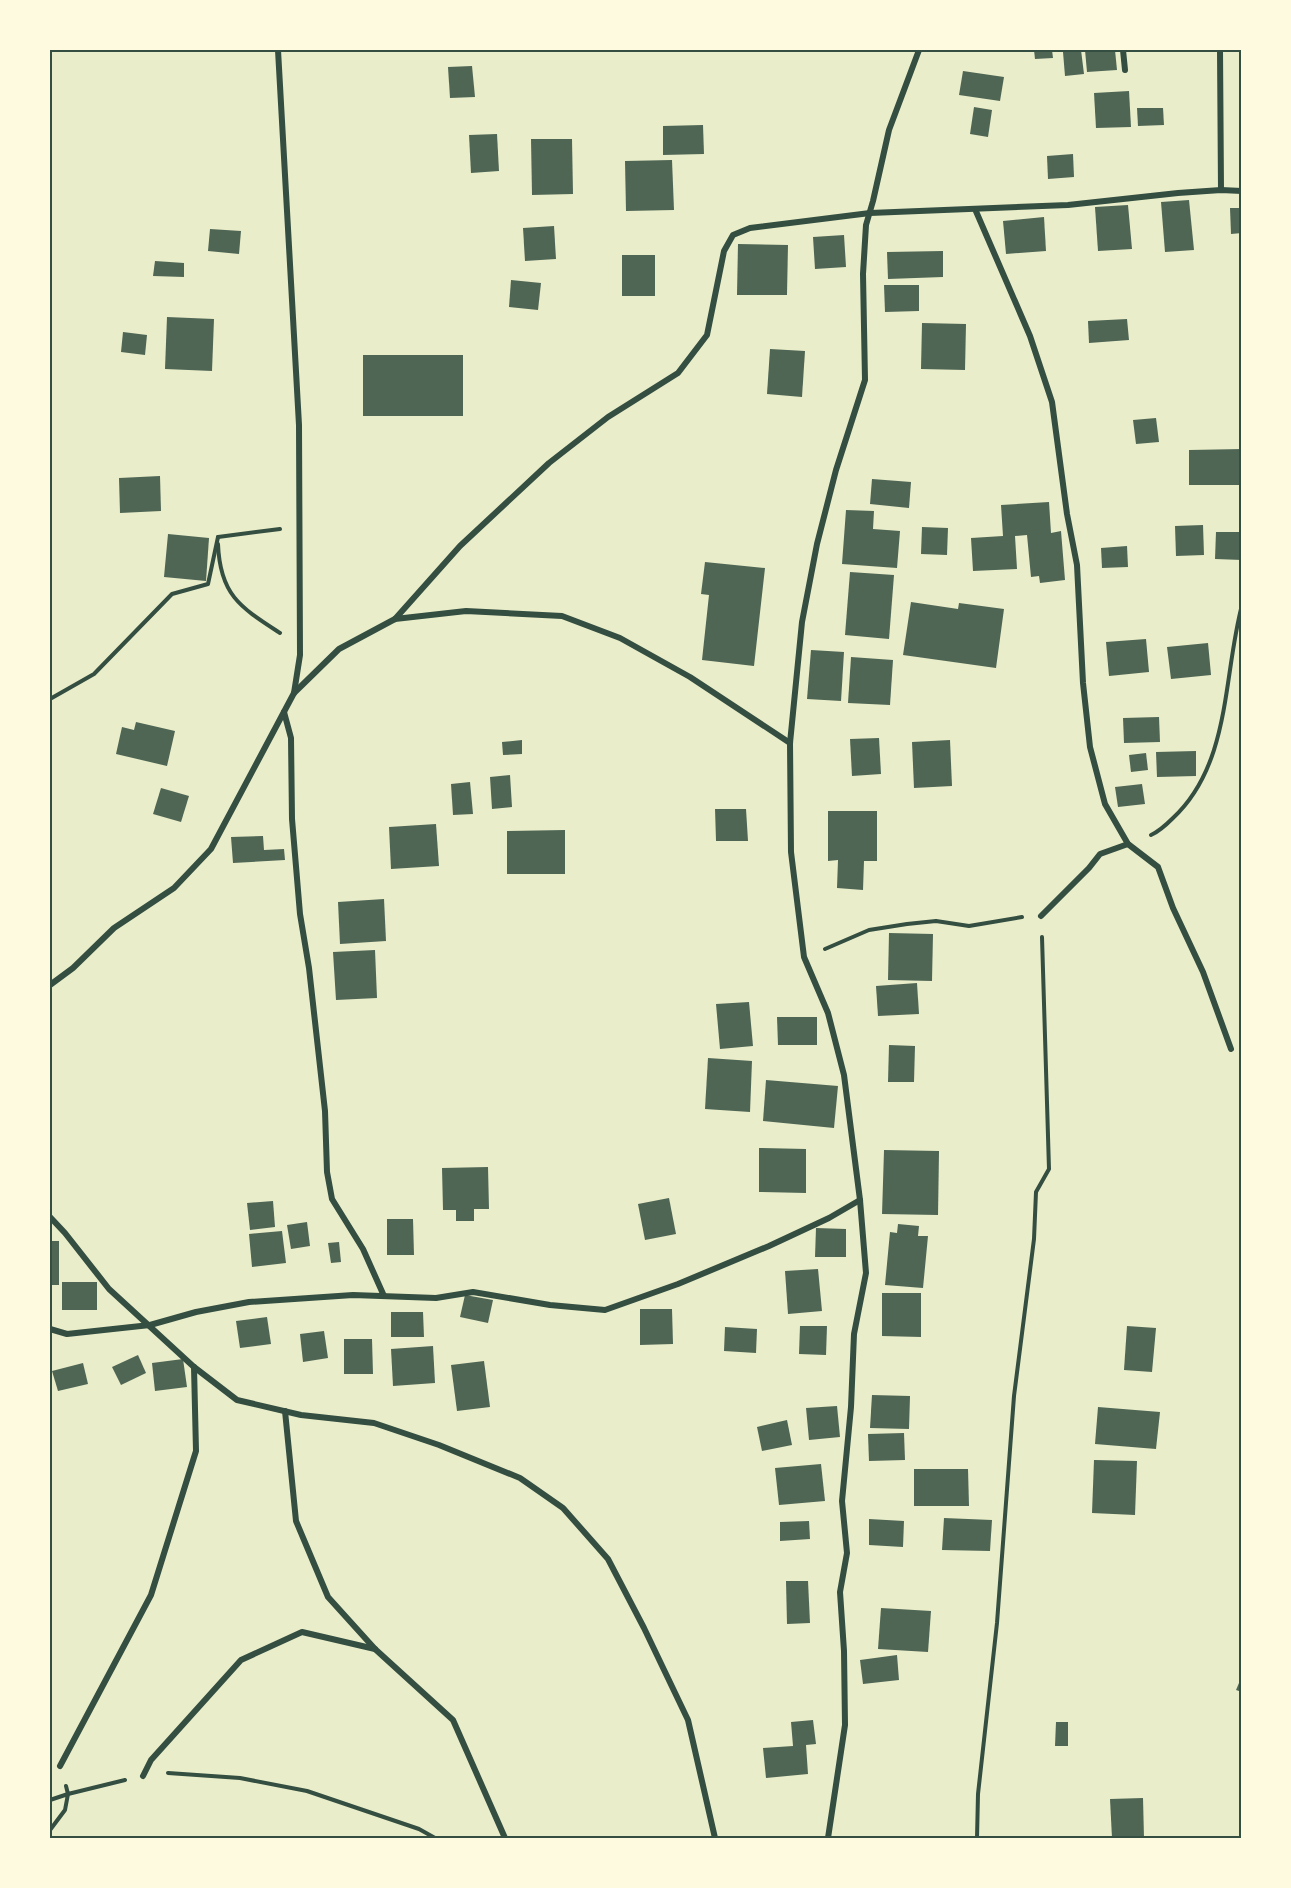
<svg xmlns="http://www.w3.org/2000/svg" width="1291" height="1888" viewBox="0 0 1291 1888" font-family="Jost,sans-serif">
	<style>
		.building { fill: #4f6655 }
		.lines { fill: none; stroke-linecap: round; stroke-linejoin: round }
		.path { stroke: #344e41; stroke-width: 4 }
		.minor { stroke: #344e41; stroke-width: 6 }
		.neatline { fill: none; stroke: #344e41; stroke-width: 2 }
	</style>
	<rect width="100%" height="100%" fill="#e9edc9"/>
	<g class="building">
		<path d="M1034,50H1052L1053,58L1035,59Z"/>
		<path d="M1081,50L1084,74L1065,76L1063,52Z"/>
		<path d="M1085,50H1115L1117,70L1087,72Z"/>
		<path d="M472,66L475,97L450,98L448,67Z"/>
		<path d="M963,71L1004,77L1000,101L959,95Z"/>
		<path d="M1129,91L1131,127L1096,128L1094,93Z"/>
		<path d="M974,107L992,110L988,137L970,134Z"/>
		<path d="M1137,108H1163L1164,125L1138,126Z"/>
		<path d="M703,125L704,154L663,155V126Z"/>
		<path d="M497,134L499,171L471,173L469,135Z"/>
		<path d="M531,139H572L573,194L532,195Z"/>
		<path d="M1073,154L1074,177L1048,179L1047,156Z"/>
		<path d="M672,160L674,210L626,211L625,161Z"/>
		<path d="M1189,200L1194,250L1165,252L1161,202Z"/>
		<path d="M1128,205L1132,249L1098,251L1095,207Z"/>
		<path d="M1230,208H1242V233L1231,234Z"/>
		<path d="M1044,217L1046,251L1006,254L1003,221Z"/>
		<path d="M554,226L556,259L525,261L523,228Z"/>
		<path d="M210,229L241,231L239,254L208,251Z"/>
		<path d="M844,235L846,267L815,269L813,237Z"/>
		<path d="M738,244L788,245L787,295H737Z"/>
		<path d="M943,251V277L888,279L887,252Z"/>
		<rect x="622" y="255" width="33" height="41"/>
		<path d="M155,261L184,263V277L153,276Z"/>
		<path d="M511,280L541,283L538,310L509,307Z"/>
		<path d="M884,285H919V311L885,312Z"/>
		<path d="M167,317L214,319L212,371L165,369Z"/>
		<path d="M1127,319L1129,340L1089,343L1088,321Z"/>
		<path d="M922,323L966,324L965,370L921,369Z"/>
		<path d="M123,332L147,335L145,355L121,352Z"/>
		<path d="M770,349L805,351L802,397L767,394Z"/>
		<rect x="363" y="355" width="100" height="61"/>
		<path d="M1156,418L1159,442L1136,444L1133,420Z"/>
		<path d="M1242,449V485H1189V450Z"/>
		<path d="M160,476L161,511L120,513L119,478Z"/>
		<path d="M872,479L911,482L909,508L870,504Z"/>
		<path d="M1049,502L1051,533L1061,531L1065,580L1040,583L1039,576L1031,577L1027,535L1015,536L1017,569L973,571L971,538L1003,536L1001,505Z"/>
		<path d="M846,510L874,511L873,529L900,531L897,568L842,564Z"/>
		<path d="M1203,525L1204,555L1176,556L1175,526Z"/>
		<path d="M922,527L948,528L947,555L921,554Z"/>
		<path d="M1216,532H1242V560L1215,559Z"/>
		<path d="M168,534L209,538L206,581L164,577Z"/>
		<path d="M1127,546L1128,567L1102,568L1101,548Z"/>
		<path d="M705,562L765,568L754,666L702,660L709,595L701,594Z"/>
		<path d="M850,572L894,575L889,639L845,635Z"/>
		<path d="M911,602L958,609L959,603L1004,609L996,668L903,655Z"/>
		<path d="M1146,639L1149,672L1109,676L1106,642Z"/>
		<path d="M1208,643L1211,675L1171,679L1167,647Z"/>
		<path d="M811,650L844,652L841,701L807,699Z"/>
		<path d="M851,657L893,660L890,705L848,703Z"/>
		<path d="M1159,717L1160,742L1124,743L1123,718Z"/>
		<path d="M136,722L175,731L167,766L116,754L122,727L134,730Z"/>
		<path d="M879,738L881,774L852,776L850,739Z"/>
		<path d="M522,740V754L503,755L502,742Z"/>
		<path d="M950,740L952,786L914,788L912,742Z"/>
		<path d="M1196,751V776L1157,777L1156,752Z"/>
		<path d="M1146,753L1148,770L1131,772L1129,755Z"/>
		<path d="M510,775L512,807L492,809L490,777Z"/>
		<path d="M470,782L473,814L453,815L451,784Z"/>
		<path d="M1142,784L1145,804L1118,807L1115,787Z"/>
		<path d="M161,788L189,796L181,822L153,814Z"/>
		<path d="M715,809H746L748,841H716Z"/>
		<path d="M828,811H877V861H864L863,890L837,888L838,860L828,861Z"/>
		<path d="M436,824L439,866L391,869L389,827Z"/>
		<path d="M565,830V874H507V831Z"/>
		<path d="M263,836L264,850L284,849L285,860L233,863L231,837Z"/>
		<path d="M384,899L386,941L340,944L338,902Z"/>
		<path d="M889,933L933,934L932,981L888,980Z"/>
		<path d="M375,950L377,998L336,1000L333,952Z"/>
		<path d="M917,983L919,1014L878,1016L876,986Z"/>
		<path d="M749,1002L753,1046L720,1049L716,1004Z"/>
		<path d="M777,1017H817V1045H778Z"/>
		<path d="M889,1045L915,1046L914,1082H888Z"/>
		<path d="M708,1058L752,1061L750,1112L705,1109Z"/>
		<path d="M766,1080L838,1086L834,1128L763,1121Z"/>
		<path d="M759,1148L806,1149V1193L759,1192Z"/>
		<path d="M884,1150L939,1151L938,1215L882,1214Z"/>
		<path d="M488,1167L489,1209H474V1221H456V1210H443L442,1168Z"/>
		<path d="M669,1198L676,1234L645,1240L638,1204Z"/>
		<path d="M273,1201L275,1227L250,1230L247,1203Z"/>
		<path d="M387,1219H413L414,1255H387Z"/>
		<path d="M307,1222L310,1246L291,1249L287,1225Z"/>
		<path d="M898,1224L919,1226L918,1236H928L923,1288L885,1285L890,1232L897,1233Z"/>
		<path d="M816,1228L846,1229V1257H815Z"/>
		<path d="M282,1231L286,1263L252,1267L249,1234Z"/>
		<rect x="50" y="1241" width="9" height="44"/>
		<path d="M339,1242L341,1262L331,1263L328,1243Z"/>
		<path d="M818,1269L822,1311L788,1314L785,1271Z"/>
		<rect x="62" y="1282" width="35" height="28"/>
		<path d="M882,1293H921V1337L882,1336Z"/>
		<path d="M465,1295L493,1300L488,1323L460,1317Z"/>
		<path d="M640,1309H672L673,1344L640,1345Z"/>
		<path d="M391,1312H423L424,1337H391Z"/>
		<path d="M267,1317L271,1344L240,1348L236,1321Z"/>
		<path d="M800,1326H827L826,1355L799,1354Z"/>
		<path d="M1127,1326L1156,1328L1152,1372L1124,1370Z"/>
		<path d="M725,1327L757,1329L756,1353L724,1351Z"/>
		<path d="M324,1331L328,1358L303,1362L300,1334Z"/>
		<path d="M344,1339H372L373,1374H344Z"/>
		<path d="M433,1346L435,1383L393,1386L391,1349Z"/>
		<path d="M138,1355L146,1373L121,1385L112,1367Z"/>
		<path d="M183,1359L187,1387L155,1391L152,1363Z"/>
		<path d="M484,1361L490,1407L457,1411L451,1365Z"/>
		<path d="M83,1363L88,1384L58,1391L52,1371Z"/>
		<path d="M872,1395L910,1396L909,1429L870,1428Z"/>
		<path d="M837,1406L840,1437L809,1440L806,1408Z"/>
		<path d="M1098,1407L1160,1412L1156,1449L1095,1444Z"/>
		<path d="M787,1420L792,1445L762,1451L757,1427Z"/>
		<path d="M904,1433L905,1460L869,1461L868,1434Z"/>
		<path d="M1094,1460L1137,1461L1135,1515L1092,1513Z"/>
		<path d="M821,1464L825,1501L779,1505L775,1468Z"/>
		<path d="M914,1469H968L969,1506H914Z"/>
		<path d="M944,1518L992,1520L990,1551L942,1550Z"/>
		<path d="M869,1519L904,1521L903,1547L869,1545Z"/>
		<path d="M809,1521L810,1539L780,1541V1522Z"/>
		<path d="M786,1581H808L810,1623L787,1624Z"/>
		<path d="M881,1608L931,1611L928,1652L878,1649Z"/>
		<path d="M897,1655L899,1680L863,1684L860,1660Z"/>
		<path d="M1242,1676V1692L1236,1690Z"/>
		<path d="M813,1720L816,1744L806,1745L808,1774L766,1778L763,1748L793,1746L791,1722Z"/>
		<path d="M1056,1722H1068V1746H1055Z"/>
		<path d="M1143,1798L1144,1838H1112L1110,1799Z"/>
	</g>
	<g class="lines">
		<g class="path">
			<path d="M218,537L280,529"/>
			<path d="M218,544C220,595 240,607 280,633"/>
			<path d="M50,699L94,674L172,594L208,584L218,537"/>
			<path d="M1151,835C1160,831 1166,825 1173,818C1231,764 1223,676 1242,605"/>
			<path d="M825,949L869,930L907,924L936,921L969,926L1022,917"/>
			<path d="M168,1773L240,1778L307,1791L419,1829L435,1838"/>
			<path d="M66,1786L68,1794L125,1780"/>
			<path d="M50,1800L68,1794L65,1810L50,1830"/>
			<path d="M977,1838L978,1794L997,1623L1014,1396L1034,1239L1036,1192L1049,1169L1042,937"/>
		</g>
		<g class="minor">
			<path d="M278,50L299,425L300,655L294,693"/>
			<path d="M1123,50L1125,70"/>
			<path d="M1220,50L1221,190"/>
			<path d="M975,209L1030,336L1052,402L1067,514L1077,565L1083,683L1090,747L1105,804L1128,844L1158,867L1173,908L1203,972L1231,1049"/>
			<path d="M395,619L460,546L549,463L608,417L678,373L707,335L724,251L733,235L750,228L870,213L1068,205L1178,193L1221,190L1242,191"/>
			<path d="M284,712L291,738L292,819L300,914L309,968L325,1111L327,1172L332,1199L363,1249L384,1296"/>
			<path d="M1041,916L1089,868L1100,854L1128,844"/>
			<path d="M50,985L73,968L114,928L174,888L211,849L294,693L339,649L395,619L466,611L562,616L620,638L690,677L790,743"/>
			<path d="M50,1217L65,1233L109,1289L194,1367L237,1400L301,1415L374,1423L439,1445L520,1478L563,1508L608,1559L644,1628L688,1720L715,1838"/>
			<path d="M50,1329L67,1334L150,1325L196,1312L249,1302L353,1295L436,1298L473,1292L550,1305L605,1310L678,1284L769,1246L829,1218L860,1200"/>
			<path d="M285,1411L296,1521L328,1597L375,1649L453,1720L505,1838"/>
			<path d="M60,1766L151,1595L196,1451L194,1367"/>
			<path d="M143,1776L151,1760L241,1660L302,1632L375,1649"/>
			<path d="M828,1838L845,1725L844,1651L840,1592L847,1553L842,1501L851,1407L854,1334L866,1273L860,1200L844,1075L828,1013L804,957L791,852L790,743L802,622L817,544L836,470L865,380L863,274L866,225L873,201L889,130L919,50"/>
		</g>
	</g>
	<rect width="1291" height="1888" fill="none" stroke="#fefae0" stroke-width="102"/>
	<rect x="51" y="51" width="1189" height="1786" class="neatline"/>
</svg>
